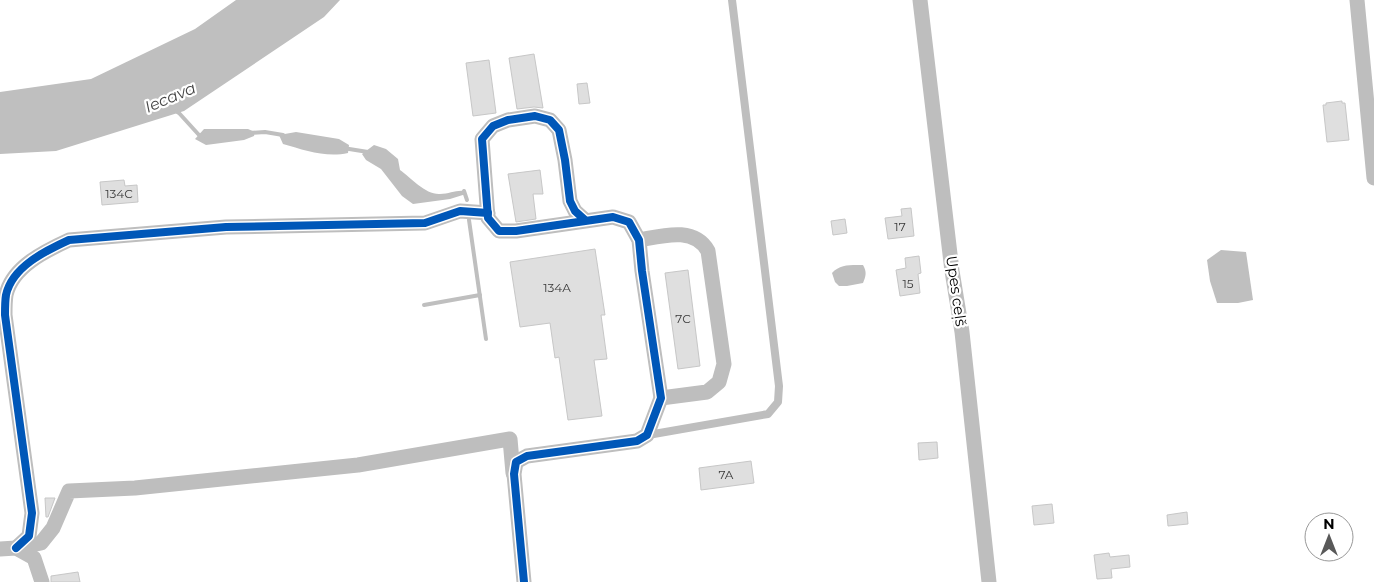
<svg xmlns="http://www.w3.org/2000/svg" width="1374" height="582" viewBox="0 0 1374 582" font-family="Montserrat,sans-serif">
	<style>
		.water { fill: #bfbfbf }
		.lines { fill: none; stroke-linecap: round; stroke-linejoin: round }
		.stream { stroke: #bfbfbf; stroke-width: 4 }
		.building { fill: #dfdfdf; stroke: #c7c7c7 }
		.service { stroke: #bebebe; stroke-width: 8 }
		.minor { stroke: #bebebe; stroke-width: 15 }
		.cycleway-casing { stroke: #fff; stroke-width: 11 }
		.cycleway { stroke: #0057b8; stroke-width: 8 }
		.labels { text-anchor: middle; stroke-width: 4.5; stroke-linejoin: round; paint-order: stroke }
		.number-label { font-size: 12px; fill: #383838 }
		.street-label { font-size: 15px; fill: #000; stroke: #fff }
		.water-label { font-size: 16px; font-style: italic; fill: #444; stroke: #fff }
	</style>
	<rect width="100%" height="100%" fill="#fff"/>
	<g class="water">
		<path d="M236,0H340L324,17L184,111L56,151L0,154V92L91,79L195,29Z"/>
		<path d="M204,129H248L255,132L254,136L244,140L206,145L195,139Z"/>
		<path d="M296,132L339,139L349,145L348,153C326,158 304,150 283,144L279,135Z"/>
		<path d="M374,145L386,149L398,159L400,170C411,178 426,195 440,194C449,194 456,190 464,191L466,194L450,199L413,204L402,196L381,169L366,160L362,154Z"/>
		<path d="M1221,250L1246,252L1253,300L1238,303H1217L1210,281L1207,260Z"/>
		<path d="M863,265C867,272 866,276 863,283L847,286H839L835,282L832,273C840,264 851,265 863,265Z"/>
	</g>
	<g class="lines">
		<g class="stream">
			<path d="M176,111L179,113L199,135L203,136"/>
			<path d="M250,133L265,132L283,135"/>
			<path d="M343,148L368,152"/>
			<path d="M464,191L467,200"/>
			<path d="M469,220L486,339"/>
			<path d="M424,305L480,295"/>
		</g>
	</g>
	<g class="building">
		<path d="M534,54L543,108L534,107L517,109L509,58Z"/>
		<path d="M489,60L496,113L473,116L466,63Z"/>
		<path d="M587,83L590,103L579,104L577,84Z"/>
		<path d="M1342,101V103H1345L1349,140L1327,142L1323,105H1326V103Z"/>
		<path d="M540,170L543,194H533L536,219L516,222L508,174Z"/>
		<path d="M124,180L125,186L137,185L138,202L102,205L100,182Z"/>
		<path d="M911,208L914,236L888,239L885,218L902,216L901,209Z"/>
		<path d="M845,219L847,233L833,235L831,221Z"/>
		<path d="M595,249L605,315H601L607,359L594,360L602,416L568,420L559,357L555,358L550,323L520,327L510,262Z"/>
		<path d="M919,256L921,273L918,274L920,293L900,296L896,270L906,268L905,258Z"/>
		<path d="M688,270L700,366L678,369L665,273Z"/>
		<path d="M937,442L938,458L919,460L918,443Z"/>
		<path d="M751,461L754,483L701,490L699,468Z"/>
		<path d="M45,498H55L48,517H46Z"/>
		<path d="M1052,504L1054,523L1034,525L1032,506Z"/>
		<path d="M1187,512L1188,524L1168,526L1167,515Z"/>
		<path d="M1109,553L1110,557L1129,555L1130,567L1111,569L1112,578L1097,579L1094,555Z"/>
		<path d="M78,572L80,582H51V576Z"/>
	</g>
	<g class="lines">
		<path class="service" d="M648,435L768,414L778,402L779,386L732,0"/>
		<g class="minor">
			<path d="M920,0L952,271L962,332L989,582"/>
			<path d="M1357,0L1374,178"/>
			<path d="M639,240C662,236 694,226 708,251L724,364L719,382L707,392L661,398"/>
			<path d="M16,548L29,536L32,513L5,315C5,309 5,301 6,295C12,267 45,251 69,240L226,227L425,223L460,211L488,213"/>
			<path d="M18,548L41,543L53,528L69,491L135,488L358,465L510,439L513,473"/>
			<path d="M0,549L16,548L34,558L42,582"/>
			<path d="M524,582L514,474L516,462L527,456L637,441L647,435L661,398L642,271L639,240L629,222L613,217L516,231H499L488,218L482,139L493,126L508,120L535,116L550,120L559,130L565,160L570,201L575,211L585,220"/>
		</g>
		<g class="cycleway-casing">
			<g id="cycleway">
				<path d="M16,548L29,536L32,513L5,315C5,309 5,301 6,295C12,267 45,251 69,240L226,227L425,223L460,211L488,213"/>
				<path d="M524,582L514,474L516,462L527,456L637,441L647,435L661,398L642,271L639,240L629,222L613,217L516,231H499L488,218L482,139L493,126L508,120L535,116L550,120L559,130L565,160L570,201L575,211L585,220"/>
			</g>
		</g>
		<use href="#cycleway" class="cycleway"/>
	</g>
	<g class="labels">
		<g class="number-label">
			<text x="119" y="198">134C</text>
			<text x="900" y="231">17</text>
			<text x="908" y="288">15</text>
			<text x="557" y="292">134A</text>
			<text x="683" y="323">7C</text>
			<text x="726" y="479">7A</text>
		</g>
		<g class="street-label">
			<text transform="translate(956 291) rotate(82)" y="5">Upes ceļš</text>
		</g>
		<g class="water-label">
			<text transform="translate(170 97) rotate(-23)" y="6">Iecava</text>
		</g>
	</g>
	<g transform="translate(1329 537)"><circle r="24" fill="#ffffff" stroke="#999999"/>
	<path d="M0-4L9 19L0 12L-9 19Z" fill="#595959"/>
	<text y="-8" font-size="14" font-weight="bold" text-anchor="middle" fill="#000000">N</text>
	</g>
</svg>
